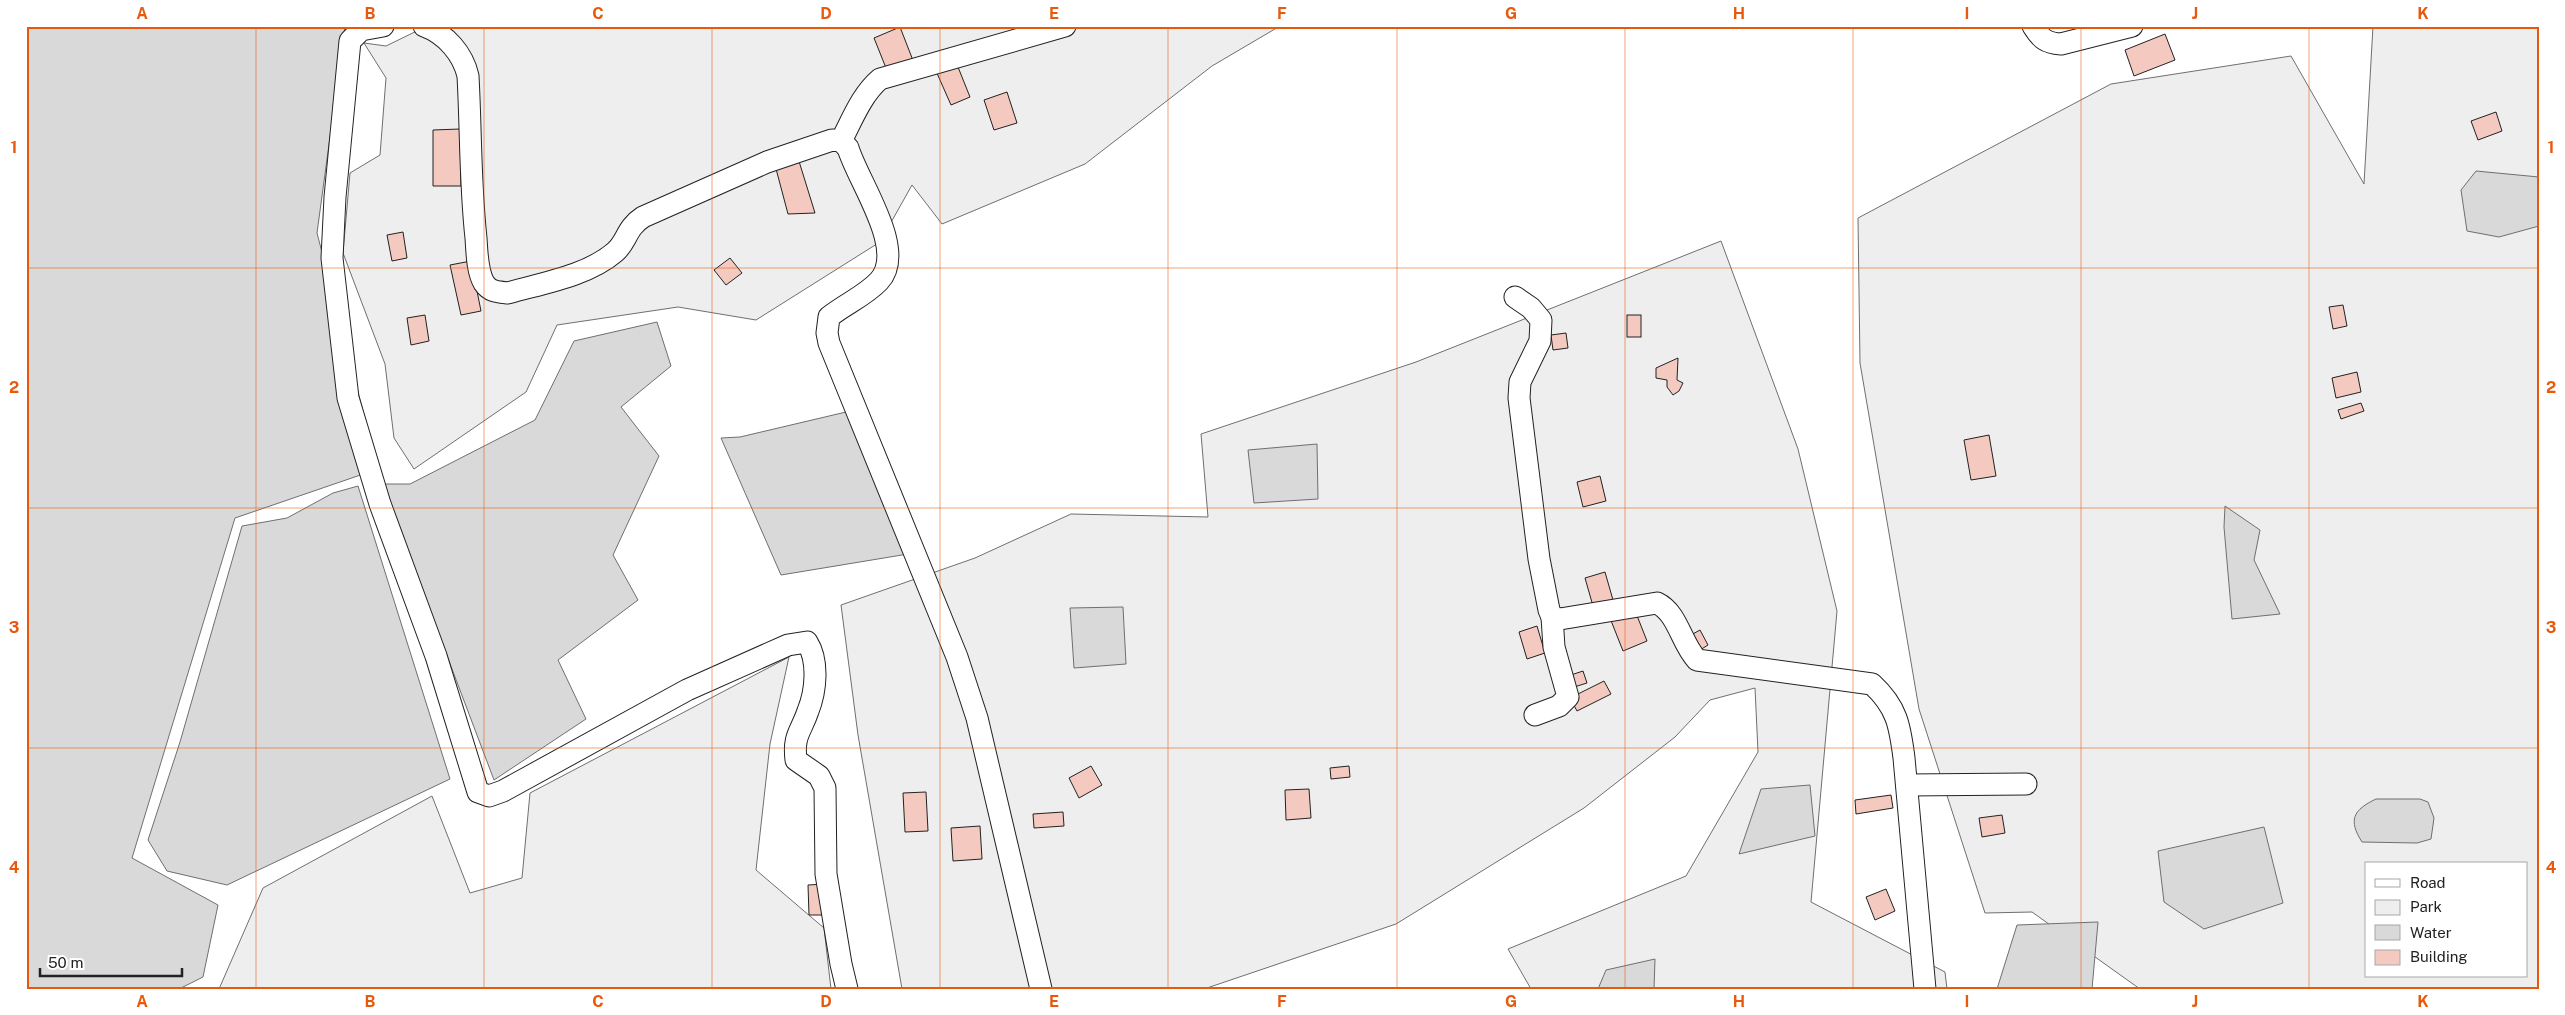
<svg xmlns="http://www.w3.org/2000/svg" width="2565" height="1015" viewBox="0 0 2565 1015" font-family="'Public Sans',sans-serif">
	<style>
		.green { fill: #eee; stroke: #6f6f6f; fill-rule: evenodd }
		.water { fill: #d9d9d9; stroke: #6f6f6f }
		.building { fill: #f3c9c0; stroke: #222 }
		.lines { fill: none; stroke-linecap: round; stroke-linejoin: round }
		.minor-casing { stroke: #222; stroke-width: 23 }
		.minor { stroke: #fff; stroke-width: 21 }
		.grid { fill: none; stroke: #e8590c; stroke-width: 1; stroke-opacity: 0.55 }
		.neatline { fill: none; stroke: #e8590c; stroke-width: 2 }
		.grid-label { font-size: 16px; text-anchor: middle; font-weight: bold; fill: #e8590c }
	</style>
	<rect width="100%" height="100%" fill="#fff"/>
	<g class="green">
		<path d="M427,26H1280L1212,66L1085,164L942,224L912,185L880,242L756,320L678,307L557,325L526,392L414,469L394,438L385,364L343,253L350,173L380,155L386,78L364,43L386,46Z"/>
		<path d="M2373,26H2539V989H2140L2032,912L1985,913L1919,709L1860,363L1858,218L2111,84L2291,56L2364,184ZM2366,864H2526V976H2366Z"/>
		<path d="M1721,241L1798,449L1837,611L1811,902L1945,972L1947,989H1531L1508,949L1686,876L1758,752L1755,688L1710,700L1675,737L1584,808L1396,924L1204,989H902L858,735L841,605L975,558L1071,514L1208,517L1201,434L1416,362Z"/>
		<path d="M789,657L770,744L756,870L824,928L831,989H219L263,888L432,796L470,893L522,878L530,793Z"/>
	</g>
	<g class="water">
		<path d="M26,26H345L317,233L378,469L235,518L132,858L218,905L203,977L179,989H26Z"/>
		<path d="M2476,171L2539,177V226L2499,237L2467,231L2461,190Z"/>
		<path d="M657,322L671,366L621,407L659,456L613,555L638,600L558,660L586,719L494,780L382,484H410L535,420L574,341Z"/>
		<path d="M846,412L908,554L781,575L721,438L740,437Z"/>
		<path d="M1317,444L1318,499L1254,503L1248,450Z"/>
		<path d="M358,486L450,779L227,885L167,871L148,840L180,742L242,526L287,518L333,493Z"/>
		<path d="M2225,506L2260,530L2254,560L2280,614L2232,619L2224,527Z"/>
		<path d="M1123,607L1126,664L1074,668L1070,608Z"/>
		<path d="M1810,785L1815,836L1739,854L1761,789Z"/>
		<path d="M2376,799H2420L2428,802L2434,818L2431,839L2417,843L2362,842C2348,820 2353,810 2376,799Z"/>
		<path d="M2264,827L2283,903L2204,929L2164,902L2158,851Z"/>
		<path d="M2098,922L2092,989H1997L2017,925Z"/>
		<path d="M1655,959L1654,989H1598L1606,970Z"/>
	</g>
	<g class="building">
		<path d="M900,27L914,63L888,73L874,38Z"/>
		<path d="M2165,34L2175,60L2134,76L2125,50Z"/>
		<path d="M956,62L970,97L951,105L936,71Z"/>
		<path d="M1007,92L1017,123L994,130L984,100Z"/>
		<path d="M2496,112L2502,131L2478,140L2471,121Z"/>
		<path d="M460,129L461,186H433V130Z"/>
		<path d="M798,158L815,213L788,214L775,165Z"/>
		<path d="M403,232L407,258L392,261L387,235Z"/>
		<path d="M730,258L742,273L726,285L714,270Z"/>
		<path d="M471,261L481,311L461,315L450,265Z"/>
		<path d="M2343,305L2347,326L2333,329L2329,307Z"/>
		<path d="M425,315L429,341L411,345L407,318Z"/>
		<rect x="1627" y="315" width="14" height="22"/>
		<path d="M1566,333L1568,348L1553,350L1551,335Z"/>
		<path d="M1678,358L1677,380L1683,383L1679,391L1673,395L1667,387V380L1656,378V368Z"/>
		<path d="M2357,372L2361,392L2336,398L2332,378Z"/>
		<path d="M2361,403L2364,411L2341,419L2338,410Z"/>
		<path d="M1989,435L1996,476L1971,480L1964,440Z"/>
		<path d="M1600,476L1606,501L1583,507L1577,482Z"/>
		<path d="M1605,572L1613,600L1593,606L1585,578Z"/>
		<path d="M1634,608L1647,641L1623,651L1610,618Z"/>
		<path d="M1537,626L1545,653L1527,659L1519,632Z"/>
		<path d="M1700,630L1708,645L1700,650L1691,635Z"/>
		<path d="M1583,671L1587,683L1571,688L1568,676Z"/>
		<path d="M1604,681L1611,694L1577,711L1570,698Z"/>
		<path d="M1091,766L1102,785L1079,798L1069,778Z"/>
		<path d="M1349,766L1350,777L1331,779L1330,768Z"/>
		<path d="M1309,789L1311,818L1286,820L1285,790Z"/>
		<path d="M926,792L928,831L905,832L903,793Z"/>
		<path d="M1891,795L1893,808L1856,814L1855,800Z"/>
		<path d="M1063,812L1064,826L1034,828L1033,814Z"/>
		<path d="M2002,815L2005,833L1982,837L1979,818Z"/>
		<path d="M980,826L982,859L953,861L951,828Z"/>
		<path d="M825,884L827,915H809L808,885Z"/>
		<path d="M1886,889L1895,911L1875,920L1866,897Z"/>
	</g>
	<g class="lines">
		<g class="minor-casing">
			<g id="minor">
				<path d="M383,26L361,30L350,41L335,197L332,258L348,398L380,504L436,656L478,792L489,796L503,791L687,690L788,645L807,642C819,661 816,691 808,711C801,732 793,735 796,760L819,776L825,788L826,874L841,964L847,989"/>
				<path d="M424,26C446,34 463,54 468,76C471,130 470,184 476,238C477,252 477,271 484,283C490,292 498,292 508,293C543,283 587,276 615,252C627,242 626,228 643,217L767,162L832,140L841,141L848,148C858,182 908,250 879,281C865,296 845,304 829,317L827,333L829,343L957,657L977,718L1041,989"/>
				<path d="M2033,26C2041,39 2046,43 2061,44L2132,26"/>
				<path d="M841,141C852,120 862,94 880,79L1065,26"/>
				<path d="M1515,297L1531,308L1541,320L1540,341L1520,382L1519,398L1539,559L1549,610L1552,617L1560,619L1657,603C1678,613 1681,643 1697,660L1872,684C1897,707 1900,726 1904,758L1925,989"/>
				<path d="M1535,715L1559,706L1568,697L1554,647L1552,617"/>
				<path d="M1907,785L2026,784"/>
			</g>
		</g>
		<use href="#minor" class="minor"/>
	</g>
	<path class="grid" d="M256,26V989M484,26V989M712,26V989M940,26V989M1168,26V989M1397,26V989M1625,26V989M1853,26V989M2081,26V989M2309,26V989M26,268H2539M26,508H2539M26,748H2539"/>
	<rect width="2565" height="1015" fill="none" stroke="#ffffff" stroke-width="55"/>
	<rect x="2365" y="862" width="162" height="115" fill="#ffffff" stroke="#a7a7a7"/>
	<rect x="2375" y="879" width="25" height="8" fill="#ffffff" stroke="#a7a7a7"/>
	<text x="2410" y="888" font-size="15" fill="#222222">Road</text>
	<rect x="2375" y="900" width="25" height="15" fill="#eeeeee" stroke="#a7a7a7"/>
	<text x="2410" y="912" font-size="15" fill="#222222">Park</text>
	<rect x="2375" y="925" width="25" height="15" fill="#d9d9d9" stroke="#a7a7a7"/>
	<text x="2410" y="938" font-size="15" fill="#222222">Water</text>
	<rect x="2375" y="950" width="25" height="15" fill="#f3c9c0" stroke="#a7a7a7"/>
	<text x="2410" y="962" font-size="15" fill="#222222">Building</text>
	<path d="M40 968v8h142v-8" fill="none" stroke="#222222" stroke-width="2.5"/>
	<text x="48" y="968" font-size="15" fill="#222222" stroke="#ffffff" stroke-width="4" paint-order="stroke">50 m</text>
	<rect x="28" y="28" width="2510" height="960" class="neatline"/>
	<g class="grid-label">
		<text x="142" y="19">A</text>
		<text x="370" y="19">B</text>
		<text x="598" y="19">C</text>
		<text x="826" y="19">D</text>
		<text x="1054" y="19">E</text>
		<text x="1282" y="19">F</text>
		<text x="1511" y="19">G</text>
		<text x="1739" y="19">H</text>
		<text x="1967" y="19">I</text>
		<text x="2195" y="19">J</text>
		<text x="2423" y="19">K</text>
		<text x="14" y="153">1</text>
		<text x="2551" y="153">1</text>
		<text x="14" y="393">2</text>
		<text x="2551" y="393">2</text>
		<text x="14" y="633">3</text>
		<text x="2551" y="633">3</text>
		<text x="14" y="873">4</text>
		<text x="2551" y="873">4</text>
		<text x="142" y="1007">A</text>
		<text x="370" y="1007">B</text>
		<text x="598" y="1007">C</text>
		<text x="826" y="1007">D</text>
		<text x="1054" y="1007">E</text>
		<text x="1282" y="1007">F</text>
		<text x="1511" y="1007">G</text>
		<text x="1739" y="1007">H</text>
		<text x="1967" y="1007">I</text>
		<text x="2195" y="1007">J</text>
		<text x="2423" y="1007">K</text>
	</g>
</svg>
